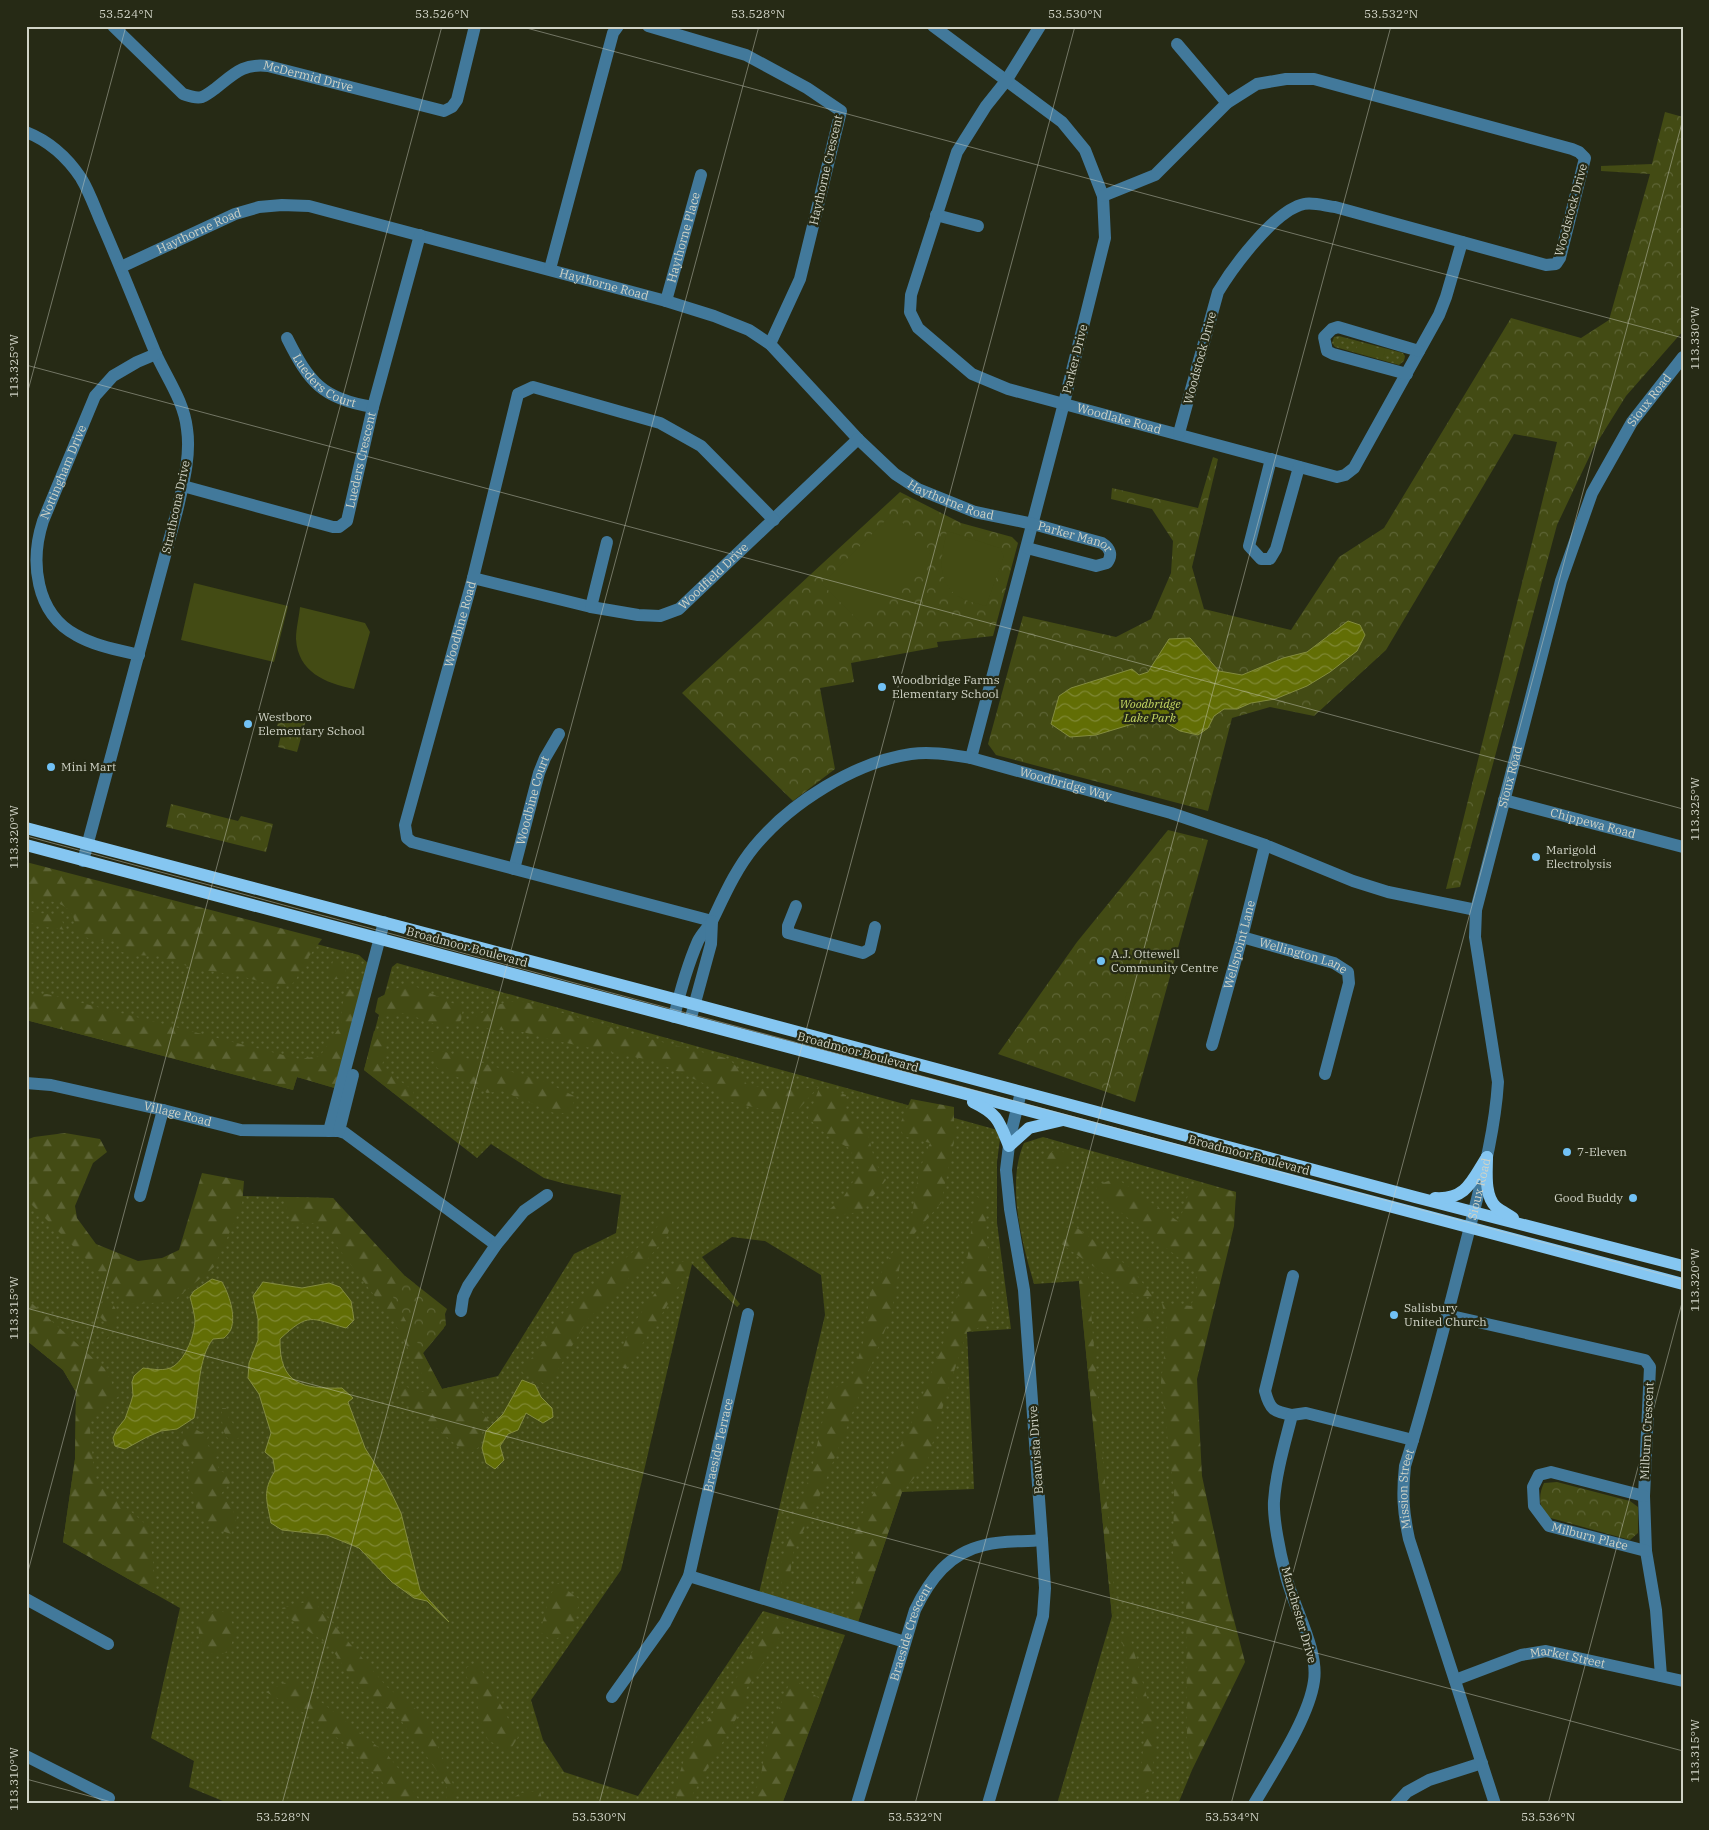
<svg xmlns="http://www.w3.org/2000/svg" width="1709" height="1830" viewBox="0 0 1709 1830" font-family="'IBM Plex Serif',serif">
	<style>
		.grass { fill: url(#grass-dots) }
		.forest { fill: url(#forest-firs) }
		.park { fill: url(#park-crowns) }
		.garden { fill: #434b14 }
		.water { fill: url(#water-waves); stroke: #838c3f }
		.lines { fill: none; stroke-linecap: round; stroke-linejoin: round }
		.minor { stroke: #42799b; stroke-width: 12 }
		.major { stroke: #85c6f1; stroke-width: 12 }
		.ticks { fill: none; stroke: #d0d3c6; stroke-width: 1; stroke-opacity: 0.45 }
		.poi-dot { fill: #71c1f5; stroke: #262a15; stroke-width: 2 }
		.labels { text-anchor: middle; stroke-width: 4.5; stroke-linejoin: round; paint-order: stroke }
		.street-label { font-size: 12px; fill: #d0d3c6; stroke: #262a15 }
		.poi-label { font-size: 12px; fill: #d0d3c6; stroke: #262a15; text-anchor: start }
		.park-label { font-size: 12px; font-style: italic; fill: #c7da63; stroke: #262a15 }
		.neatline { fill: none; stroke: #d0d3c6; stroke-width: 2 }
		.ticks-label { font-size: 12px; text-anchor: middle; fill: #d0d3c6 }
	</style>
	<defs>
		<pattern id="grass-dots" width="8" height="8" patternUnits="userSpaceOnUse" patternTransform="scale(1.25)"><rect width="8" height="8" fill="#434b14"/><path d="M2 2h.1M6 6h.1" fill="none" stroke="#5d6435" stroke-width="1.8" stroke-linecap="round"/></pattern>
		<pattern id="forest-firs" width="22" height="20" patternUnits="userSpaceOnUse" patternTransform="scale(1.25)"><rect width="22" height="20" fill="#434b14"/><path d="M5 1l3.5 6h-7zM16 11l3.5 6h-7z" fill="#5d6435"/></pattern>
		<pattern id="park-crowns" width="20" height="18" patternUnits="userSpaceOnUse" patternTransform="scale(1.25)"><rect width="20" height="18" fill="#434b14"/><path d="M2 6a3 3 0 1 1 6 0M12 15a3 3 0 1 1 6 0" fill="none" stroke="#5d6435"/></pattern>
		<pattern id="water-waves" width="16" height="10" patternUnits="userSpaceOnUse" patternTransform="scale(1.25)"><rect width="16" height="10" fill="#626e05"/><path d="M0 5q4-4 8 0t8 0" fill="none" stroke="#7f8834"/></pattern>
	</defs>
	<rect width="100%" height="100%" fill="#262a15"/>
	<g class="grass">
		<path d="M1339,336L1403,353L1405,356L1404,361L1399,365L1335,347L1332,343L1334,337Z"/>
		<path d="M26,869L359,955L370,965L338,1089L297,1077L293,1090L26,1020Z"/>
		<path d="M397,963L1001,1131L997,1162V1223L1011,1329L967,1332L974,1489L902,1492L858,1622L759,1593L825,1315L821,1275L765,1241L732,1237L702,1257L740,1304L737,1307L692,1264L621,1570L531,1700L543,1740L564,1772L638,1796L763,1611L845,1635L782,1804H230L189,1787L194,1761L151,1738L180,1608L63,1542L75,1459L76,1392L63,1370L26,1340V1154L56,1225L138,1276L182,1255L198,1195L333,1198L391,1293L442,1389L498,1376L574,1254L616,1233L621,1195L566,1184L544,1178L491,1144L477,1158L364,1070L392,967Z"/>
		<path d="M1043,1137L1236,1192V1197L1187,1370L1192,1770L1178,1804H1057L1112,1616L1079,1281L1034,1284C1022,1242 1006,1184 1024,1143Z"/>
	</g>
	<g class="forest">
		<path d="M26,862L322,939L307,959L295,981L290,986L273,985L240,976L192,968L161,956L132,955L119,951V943L109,940L96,941L77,934C76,928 75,919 72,914C63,900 41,899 26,899Z"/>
		<path d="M26,911L61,916L65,930L46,927L26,922Z"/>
		<path d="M333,961L339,962L346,971L345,977L333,980L329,978L327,973L330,971Z"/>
		<path d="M408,983L463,1008L461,1020L454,1027L437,1025L405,1013L382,1017L375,1012L378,998Z"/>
		<path d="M347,988L363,990L338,1089L297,1077L293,1090L26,1020V996L47,994L299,1059L320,1056L341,1025L342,1006Z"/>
		<path d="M519,1000L650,1039L729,1059L736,1066L747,1085L783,1091L818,1087L798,1110L785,1115L728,1101L705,1084L654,1061L552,1040L523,1032L491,1029L467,1023L492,1006Z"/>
		<path d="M374,1031L387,1035L382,1068L414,1091L410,1106L364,1070Z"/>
		<path d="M442,1051L546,1082L576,1097L569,1113H554L502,1091L487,1093L464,1080L437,1068L430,1052Z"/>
		<path d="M820,1086L846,1095L845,1108L868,1134L875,1162L886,1180L860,1212L819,1218L843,1198L860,1170L849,1148L829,1137L808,1118Z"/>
		<path d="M911,1099L954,1107V1142L941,1203L908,1241L919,1171L930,1143L903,1136L900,1124Z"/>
		<path d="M65,1133L100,1139L107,1152L93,1163L75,1206L77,1218L96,1244L138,1261L162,1258L179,1250L202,1173L244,1181L242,1205L214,1267L172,1302L131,1304L26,1199V1140L34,1137Z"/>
		<path d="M1059,1149L1073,1158L1061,1166L1049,1164L1045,1155Z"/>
		<path d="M1116,1178L1179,1222L1192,1183L1236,1192L1234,1226L1197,1379L1202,1476L1228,1597L1245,1662L1192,1770L1187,1738L1186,1577L1173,1559L1174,1493L1161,1382L1167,1331L1162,1303L1191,1306L1197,1288V1272L1105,1200L1095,1186Z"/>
		<path d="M976,1196L984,1201L993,1309L989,1324L967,1332L945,1399L927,1463L902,1492L858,1622L849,1612L859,1569L848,1539L907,1434L946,1336L966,1268Z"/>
		<path d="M283,1197L333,1198L405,1276L414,1283L444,1328L423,1353L442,1389L462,1385L491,1424L483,1430L479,1447L468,1455L397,1394L398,1383L416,1391L432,1393L393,1320L319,1223L291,1224Z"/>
		<path d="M675,1214L667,1236L636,1273L630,1276L615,1298L590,1316L548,1386L522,1372L566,1309L649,1238L665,1216Z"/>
		<path d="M1076,1227L1133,1270L1153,1297L1136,1296L1060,1243V1228Z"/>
		<path d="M895,1248L901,1259L891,1315L816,1505L794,1549L788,1586H782L779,1569L811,1472L829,1392L852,1377L863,1343L870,1293Z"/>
		<path d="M678,1261L692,1263L662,1314L626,1369L616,1365L631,1327Z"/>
		<path d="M1088,1275L1116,1615L1112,1616L1079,1281Z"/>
		<path d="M26,1298L104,1368L119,1396L89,1419L95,1481L149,1527L156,1588L153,1593L63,1542L75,1459L76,1392L63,1370L26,1340Z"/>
		<path d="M104,1298C107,1300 112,1303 114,1306C120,1315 114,1333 106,1339L105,1322L98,1315Z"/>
		<path d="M1153,1309L1156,1324L1148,1329L1140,1331L1134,1320V1313Z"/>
		<path d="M222,1408H226L228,1413L229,1420L232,1422L240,1437L237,1439L229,1440C221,1431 222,1421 222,1408Z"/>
		<path d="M193,1428L208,1436L206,1442L211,1448L221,1454L214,1458L220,1471L229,1474L230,1483L221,1494L237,1517L231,1534L216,1529L199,1518L187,1472L194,1462L181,1442L183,1431Z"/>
		<path d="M558,1583L580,1600L574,1623L564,1637L550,1639L540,1632L550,1595Z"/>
		<path d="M304,1590L387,1687L426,1717L453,1784L456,1804H446L447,1785L395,1712L360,1690L329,1645L289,1618L282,1608L306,1602Z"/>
		<path d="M217,1609L228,1614L235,1629L230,1652L215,1655L203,1650L199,1634L198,1620Z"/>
		<path d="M771,1618L786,1622L779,1638L746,1689L744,1705L687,1804H678L675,1787L687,1751L745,1665Z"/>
		<path d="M1129,1634L1156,1729L1151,1791L1139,1795L1145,1728L1121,1638Z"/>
		<path d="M479,1665L518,1737L509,1752L488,1740L476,1711L481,1702L467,1678V1667Z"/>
		<path d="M792,1677L821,1700L782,1804H749L760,1780L768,1735Z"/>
		<path d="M292,1679L387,1754L405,1777L421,1804H395L381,1780L344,1743L308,1715L266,1692Z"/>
		<path d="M540,1791L543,1804H511V1800L520,1793Z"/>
	</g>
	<g class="park">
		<path d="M1665,112L1683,117V331L1626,396L1593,449L1557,525L1460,887L1446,889L1557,442L1514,434L1386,650L1314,716L1270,707L1232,718L1208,811L996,755L988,744L1023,616L1116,637L1151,619L1171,573L1173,541L1152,509L1111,499L1112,488L1198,508L1213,457L1218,459L1192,567L1204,609L1291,630L1339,557L1384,528L1511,318L1581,338L1609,320L1650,174L1601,171V166L1652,164Z"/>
		<path d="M900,492L961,523L1012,537L1018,543L993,636L937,642L938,647L851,663L854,682L820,688L835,769L793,801L682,693Z"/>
		<path d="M281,713L306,720L297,752L278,747L283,727L277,726Z"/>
		<path d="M171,804L238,821L241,816L273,824L266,852L166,827Z"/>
		<path d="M1168,830L1208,840L1135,1102L998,1054L1077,942Z"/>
		<path d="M405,1276L447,1309L445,1314L446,1325L423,1353L391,1293Z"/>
		<path d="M1557,1482L1630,1501L1638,1507V1533L1630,1540L1547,1517C1539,1506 1538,1496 1544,1483Z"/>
	</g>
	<g class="garden">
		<path d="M1358,343L1385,350L1383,359L1356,352Z"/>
		<path d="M893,513L931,552L860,622L822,584Z"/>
		<path d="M947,531L1000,548L1004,556L986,606C976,603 964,601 956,595C935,578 942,553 947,531Z"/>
		<path d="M194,583L288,606L274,662L181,640Z"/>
		<path d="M300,607L365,623L370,632L354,689C325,683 298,672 296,639C296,629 299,617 300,607Z"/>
		<path d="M1127,992L1137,994L1131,1015L1122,1012Z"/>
	</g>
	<g class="water">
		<path d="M1348,621L1360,625L1365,635L1357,651L1330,672L1307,686L1275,699L1251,703L1237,709H1224L1214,716L1208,728L1198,735L1180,731L1165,722L1149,719L1096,735L1070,737L1051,724L1059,696L1071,688L1132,669L1139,675L1148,672L1169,639L1190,638L1219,671L1242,675L1283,658L1307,652Z"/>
		<path d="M212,1279L222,1282C229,1294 236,1315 231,1329C230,1332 226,1336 224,1338L213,1339C198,1357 199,1394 194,1418L177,1429L161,1431L147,1437L125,1449L115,1446L113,1438L117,1429L125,1419L131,1402L133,1395L132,1382L134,1376L143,1368C153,1369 165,1372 174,1366C186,1358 195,1334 195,1320C194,1312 192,1304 190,1297L194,1291Z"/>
		<path d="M263,1282L302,1288L329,1283L340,1287L351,1301L354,1320L346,1328C310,1318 309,1312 280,1339C279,1385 303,1389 342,1388L353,1398L348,1402L365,1448L385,1480L401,1513L420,1590L449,1622L427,1601L414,1598L392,1582L359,1548L327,1535L282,1530L271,1523C267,1501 262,1491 275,1471L273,1459L265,1452L271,1433L259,1394L248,1378L249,1363L258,1340V1319L253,1296Z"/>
		<path d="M522,1380L535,1385L541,1397L552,1408L553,1417L543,1423L526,1413L518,1430L508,1434L500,1446L504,1460L495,1469L486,1463L482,1448L486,1431L503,1414Z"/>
	</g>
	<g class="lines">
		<g class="minor">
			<path id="s1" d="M113,26L183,94C189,96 196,99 202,97C207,95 212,91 216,88C234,74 243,63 268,66L444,111L452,107L457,100L475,26"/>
			<path d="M648,26L746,55L807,88L841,111L800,279L770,344"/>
			<path d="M933,26L1062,122L1085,150L1103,196L1105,238L1064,403L971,758"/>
			<path id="s2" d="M1040,26L1006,81L986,106L957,152L911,295L910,312L918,328L972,374L1008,389L1337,477L1345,475L1354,468L1439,315L1446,297L1462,242"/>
			<path d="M1177,44L1227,103"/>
			<path d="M26,132C49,141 67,157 81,178C89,191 95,208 101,222C120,265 137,309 155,352C166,377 184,401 187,429C191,456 183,485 177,511L83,861"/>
			<path d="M1103,196L1155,175L1227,103L1257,84L1286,79H1314L1572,149L1579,152L1585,158L1560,258L1556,264L1546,265L1335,207C1326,206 1313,202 1304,204C1275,210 1233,267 1218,292L1179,433"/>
			<path d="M936,215L978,226"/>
			<path id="s3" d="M121,267L235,214L259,207L282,205L309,206L666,301L714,316L749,330L770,344L858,439L895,474L918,489L975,512L1033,524L1102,543C1110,548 1113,555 1107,563L1096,566L1027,548"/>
			<path d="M550,269L613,33L618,26"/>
			<path id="s4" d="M666,301L701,175"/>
			<path id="s5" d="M287,338C309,382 322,399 373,407"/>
			<path d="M1407,374L1333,354L1327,351L1324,337L1332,329L1338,327L1419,351"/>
			<path d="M1271,459L1249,546L1261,559H1270L1276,549L1299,467"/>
			<path id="s6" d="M183,486L333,527H339L347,521L373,407L420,235"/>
			<path id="s7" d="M473,578L591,607L638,615L660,616L679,609L858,439"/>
			<path d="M591,607L607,542"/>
			<path id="s8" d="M139,655C118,650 95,646 76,635C35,613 30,561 43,521L95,396L113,376L137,362L156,354"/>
			<path id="s9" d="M1504,800L1683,847"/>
			<path id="s10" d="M514,869L539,773L545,758L559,734"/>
			<path d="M796,906L788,926V933L863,953L870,949L875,927"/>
			<path id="s11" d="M712,921L412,842L407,838L405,825L473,578L518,394L533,387L660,423L701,446L774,520"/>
			<path id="s12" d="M1242,937L1334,963L1348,972L1349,983L1325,1074"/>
			<path id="s13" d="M674,1017C680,992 688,964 698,941C702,933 709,927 713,919C725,894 736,869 754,847C790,803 855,762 911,754C931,751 952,755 971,758L1171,813L1265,845L1353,881L1388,892L1476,910"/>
			<path d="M690,1021L711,944L712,921"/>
			<path id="s14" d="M1212,1045L1242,937L1265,845"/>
			<path id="s15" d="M26,1083L51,1085L163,1110L241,1130L339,1131L345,1133L496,1245"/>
			<path d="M329,1131L384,922"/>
			<path d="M339,1131L353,1075"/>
			<path d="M140,1196L163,1110"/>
			<path d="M461,1311L463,1297L468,1286L496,1245L524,1211L547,1195"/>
			<path d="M1447,1315L1645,1360L1650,1367L1644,1496L1646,1551L1656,1610L1661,1676"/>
			<path d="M1292,1415C1273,1411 1270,1410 1265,1391L1293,1276"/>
			<path id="s16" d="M1644,1496L1551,1472L1539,1475L1533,1487L1534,1506L1549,1526L1646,1551"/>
			<path d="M689,1576L905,1642"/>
			<path d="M26,1599L108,1644"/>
			<path id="s17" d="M1455,1680L1521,1655L1546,1651L1683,1681"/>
			<path id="s18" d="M612,1697L665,1623L689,1576L748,1314"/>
			<path d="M26,1756L109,1798"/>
			<path id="s19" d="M857,1804L915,1610C930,1579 949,1553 985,1545C1003,1540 1024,1542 1042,1540"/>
			<path d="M988,1804L1043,1616L1045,1588L1042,1540L1024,1290L1010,1209L1006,1170L1010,1137L1021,1092"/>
			<path d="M1254,1804C1273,1771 1309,1718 1314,1681C1319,1649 1292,1605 1285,1572C1280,1553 1273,1519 1274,1501C1276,1472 1285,1443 1292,1415L1306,1413L1318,1416L1413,1440"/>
			<path d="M1396,1804L1407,1792L1429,1780L1482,1763"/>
			<path id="s20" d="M1495,1804L1409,1539C1403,1511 1402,1494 1405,1466C1430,1387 1449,1307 1470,1227C1482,1179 1495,1131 1498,1082L1475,937L1476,910L1561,581L1592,493L1632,422L1683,357"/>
		</g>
		<g class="major">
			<path d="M26,828L678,1000L1415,1197L1683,1266"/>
			<path d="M26,845L1683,1284"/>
			<path d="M973,1102C998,1114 999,1121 1009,1146L1029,1128L1063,1120"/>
			<path d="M1487,1157C1487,1171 1484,1196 1496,1207C1501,1211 1507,1214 1513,1218"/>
			<path d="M1435,1198C1467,1200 1472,1180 1487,1157"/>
		</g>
	</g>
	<path class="ticks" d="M519,26L1683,338M26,365L1683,809M26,398L126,26M26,836L1683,1280M26,1308L1683,1751M26,1579L442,26M26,1779L119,1804M282,1804L759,26M599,1804L1075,26M915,1804L1391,26M1231,1804L1683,119M1548,1804L1683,1299"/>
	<g class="poi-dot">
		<circle cx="882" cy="687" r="5"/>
		<circle cx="248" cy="724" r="5"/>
		<circle cx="51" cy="767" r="5"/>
		<circle cx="1536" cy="857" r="5"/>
		<circle cx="1101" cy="961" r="5"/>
		<circle cx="1567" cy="1152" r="5"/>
		<circle cx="1633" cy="1198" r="5"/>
		<circle cx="1394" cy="1315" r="5"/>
	</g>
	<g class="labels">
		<g class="street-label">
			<text dy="4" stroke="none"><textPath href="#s1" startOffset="234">McDermid Drive</textPath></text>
			<text transform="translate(826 170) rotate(-77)" y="4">Haythorne Crescent</text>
			<text transform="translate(1571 210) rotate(-75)" y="4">Woodstock Drive</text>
			<text dy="4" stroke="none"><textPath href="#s3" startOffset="86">Haythorne Road</textPath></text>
			<text dy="4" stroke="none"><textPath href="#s4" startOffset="66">Haythorne Place</textPath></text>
			<text dy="4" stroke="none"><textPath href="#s3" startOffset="506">Haythorne Road</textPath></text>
			<text transform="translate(1200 358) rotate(-75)" y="4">Woodstock Drive</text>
			<text transform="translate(1075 359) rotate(-76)" y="4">Parker Drive</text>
			<text dy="4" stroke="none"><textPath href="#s5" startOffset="59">Lueders Court</textPath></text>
			<text dy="4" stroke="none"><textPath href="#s20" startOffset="1464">Sioux Road</textPath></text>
			<text dy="4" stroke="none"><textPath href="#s2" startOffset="561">Woodlake Road</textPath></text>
			<text dy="4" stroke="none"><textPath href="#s6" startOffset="234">Lueders Crescent</textPath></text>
			<text dy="4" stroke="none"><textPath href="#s8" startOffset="248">Nottingham Drive</textPath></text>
			<text dy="4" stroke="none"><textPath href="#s3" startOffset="926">Haythorne Road</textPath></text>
			<text transform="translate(176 507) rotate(-78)" y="4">Strathcona Drive</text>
			<text dy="4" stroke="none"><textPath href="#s3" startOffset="1056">Parker Manor</textPath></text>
			<text dy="4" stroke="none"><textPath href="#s7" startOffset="259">Woodfield Drive</textPath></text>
			<text dy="4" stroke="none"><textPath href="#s11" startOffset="538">Woodbine Road</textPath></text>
			<text dy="4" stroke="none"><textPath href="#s20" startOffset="1059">Sioux Road</textPath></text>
			<text dy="4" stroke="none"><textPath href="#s13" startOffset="534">Woodbridge Way</textPath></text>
			<text dy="4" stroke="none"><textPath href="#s10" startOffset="71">Woodbine Court</textPath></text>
			<text dy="4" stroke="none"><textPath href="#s9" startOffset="92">Chippewa Road</textPath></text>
			<text dy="4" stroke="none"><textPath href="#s14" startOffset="104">Wellspoint Lane</textPath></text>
			<text transform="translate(467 947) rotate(15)" y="4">Broadmoor Boulevard</text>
			<text dy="4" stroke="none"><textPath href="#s12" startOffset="64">Wellington Lane</textPath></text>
			<text transform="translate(858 1052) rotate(15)" y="4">Broadmoor Boulevard</text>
			<text dy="4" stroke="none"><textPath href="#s15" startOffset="155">Village Road</textPath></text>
			<text transform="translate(1249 1155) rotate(15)" y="4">Broadmoor Boulevard</text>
			<text dy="4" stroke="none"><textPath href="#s20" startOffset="639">Sioux Road</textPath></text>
			<text transform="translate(1647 1431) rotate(-87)" y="4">Milburn Crescent</text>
			<text dy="4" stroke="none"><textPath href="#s18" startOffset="278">Braeside Terrace</textPath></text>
			<text transform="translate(1036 1450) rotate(-94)" y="4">Beauvista Drive</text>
			<text dy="4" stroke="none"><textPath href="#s20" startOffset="329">Mission Street</textPath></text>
			<text dy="4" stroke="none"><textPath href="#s16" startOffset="208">Milburn Place</textPath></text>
			<text transform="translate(1299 1615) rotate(74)" y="4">Manchester Drive</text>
			<text dy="4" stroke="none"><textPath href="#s19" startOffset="180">Braeside Crescent</textPath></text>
			<text dy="4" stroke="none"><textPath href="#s17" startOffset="118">Market Street</textPath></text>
		</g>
		<g class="poi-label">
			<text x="892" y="684">Woodbridge Farms<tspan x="892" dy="14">Elementary School</tspan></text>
			<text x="258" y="721">Westboro<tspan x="258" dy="14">Elementary School</tspan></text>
			<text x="61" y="771">Mini Mart</text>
			<text x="1546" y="854">Marigold<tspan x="1546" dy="14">Electrolysis</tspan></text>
			<text x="1111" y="958">A.J. Ottewell<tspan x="1111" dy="14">Community Centre</tspan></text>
			<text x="1577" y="1156">7-Eleven</text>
			<text x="1623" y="1202" text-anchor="end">Good Buddy</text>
			<text x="1404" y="1312">Salisbury<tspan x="1404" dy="14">United Church</tspan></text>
		</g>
		<g class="park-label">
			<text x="1150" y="708">Woodbridge<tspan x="1150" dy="14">Lake Park</tspan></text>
		</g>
	</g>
	<rect width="1709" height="1830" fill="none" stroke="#262a15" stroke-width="55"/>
	<rect x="28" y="28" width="1654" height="1774" class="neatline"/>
	<g class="ticks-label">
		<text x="126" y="18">53.524°N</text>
		<text x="442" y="18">53.526°N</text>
		<text x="758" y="18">53.528°N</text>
		<text x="1075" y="18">53.530°N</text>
		<text x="1391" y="18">53.532°N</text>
		<text transform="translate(1695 338) rotate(-90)" y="4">113.330°W</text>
		<text transform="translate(14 366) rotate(-90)" y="4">113.325°W</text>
		<text transform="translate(1695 809) rotate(-90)" y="4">113.325°W</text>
		<text transform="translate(14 837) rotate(-90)" y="4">113.320°W</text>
		<text transform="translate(1695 1280) rotate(-90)" y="4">113.320°W</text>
		<text transform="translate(14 1308) rotate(-90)" y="4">113.315°W</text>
		<text transform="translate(1695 1751) rotate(-90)" y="4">113.315°W</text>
		<text transform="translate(14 1779) rotate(-90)" y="4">113.310°W</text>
		<text x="283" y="1821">53.528°N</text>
		<text x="599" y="1821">53.530°N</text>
		<text x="915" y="1821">53.532°N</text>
		<text x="1232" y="1821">53.534°N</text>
		<text x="1548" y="1821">53.536°N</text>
	</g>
</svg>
